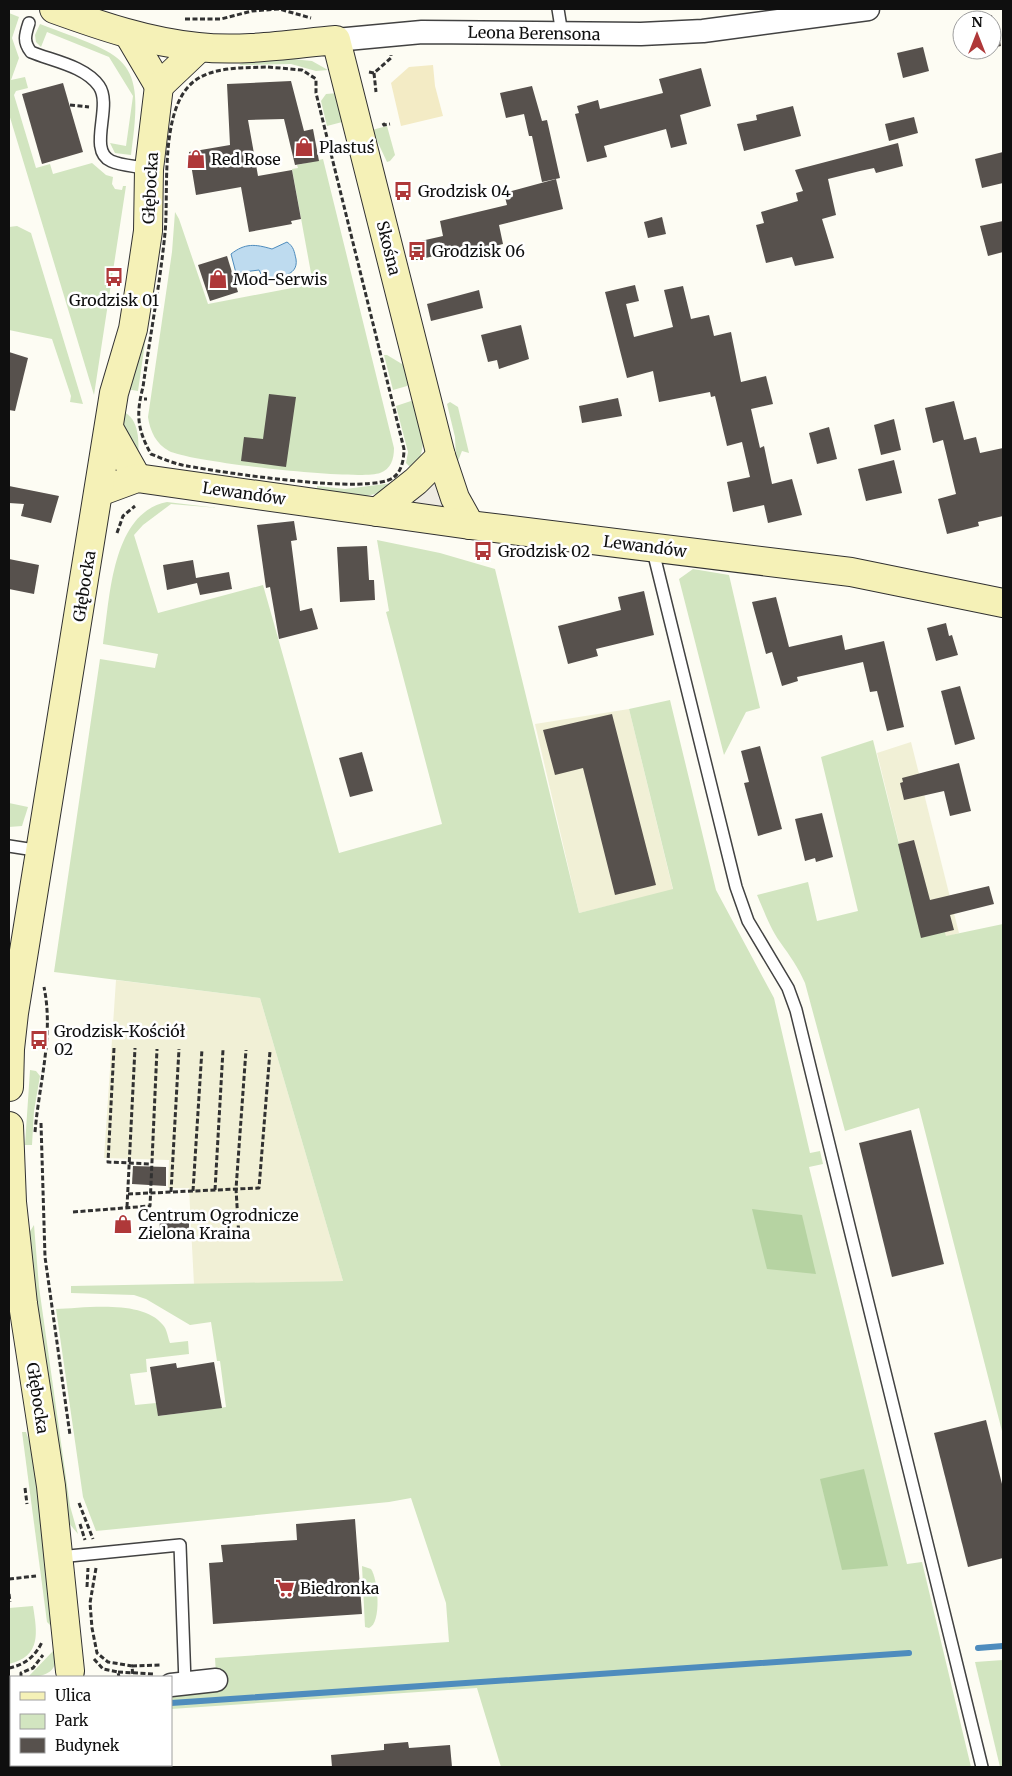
<svg xmlns="http://www.w3.org/2000/svg" width="1012" height="1776" viewBox="0 0 1012 1776" font-family="Merriweather,serif">
	<style>
		.farmland { fill: #f1f0d6 }
		.green { fill: #d2e5c0 }
		.forest { fill: #b6d3a2 }
		.sand { fill: #f3ebc5 }
		.plaza { fill: #eeebe2 }
		.water { fill: #bedbef; stroke: #4e8cbd }
		.lines { fill: none; stroke-linecap: round; stroke-linejoin: round }
		.stream { stroke: #4e8cbd; stroke-width: 6 }
		.building { fill: #57514d }
		.lane-casing { stroke: #424242; stroke-width: 14 }
		.street-casing { stroke: #424242; stroke-width: 25 }
		.secondary-casing { stroke: #313131; stroke-width: 30 }
		.path { stroke: #313131; stroke-width: 3; stroke-dasharray: 5 2.5; stroke-linecap: butt }
		.lane { stroke: #fff; stroke-width: 11 }
		.street { stroke: #fff; stroke-width: 22 }
		.secondary { stroke: #f5f1b7; stroke-width: 28 }
		.labels { text-anchor: middle; stroke-width: 5; stroke-linejoin: round; paint-order: stroke }
		.street-label { font-size: 16px; fill: #0f0f0f; stroke: #fff }
		.poi-label { font-size: 16px; fill: #0f0f0f; stroke: #fff; text-anchor: start }
	</style>
	<rect width="100%" height="100%" fill="#fdfcf3"/>
	<g class="farmland">
		<path d="M629,709L673,890L579,913L535,724Z"/>
		<path d="M911,742L959,933L946,937L945,932L914,904L877,753Z"/>
		<path d="M116,980L260,998L343,1281L194,1285L189,1188H168L169,1160L104,1158Z"/>
	</g>
	<g class="green">
		<path d="M9,13L19,17L12,38L19,58L11,80L25,77L28,88L16,91L14,95L36,168L50,164L53,174L92,163L106,175L113,177L112,184L115,189L122,190L123,186H126L94,395L9,114Z"/>
		<path d="M40,24C126,57 146,54 131,155L115,153L110,143L126,146L133,96L109,57L47,32L41,47L36,42L35,35Z"/>
		<path d="M282,58L312,61L328,70L316,71L291,64L239,65L246,61Z"/>
		<path d="M338,93L346,121L327,126L321,101L326,94Z"/>
		<path d="M387,126L395,155L390,161L387,162L372,130Z"/>
		<path d="M323,159L394,448C394,459 391,469 380,473C358,481 190,462 169,451C156,444 150,431 148,417L172,252L175,212L179,219L208,304L313,284L292,169L298,168L297,165Z"/>
		<path d="M17,226L31,233L83,404L70,402L71,396L52,339L9,330V227Z"/>
		<path d="M146,336L138,391L126,389L141,341Z"/>
		<path d="M384,355H387L407,367L411,381L407,386L393,390Z"/>
		<path d="M411,401L417,405C423,433 428,445 414,471L406,463L408,452L396,406Z"/>
		<path d="M450,402L458,407L469,453L462,451L458,461H456L455,437L447,404Z"/>
		<path d="M122,411C140,418 139,443 138,459L124,444Z"/>
		<path d="M393,483C374,503 346,495 321,493L317,488V486L345,489Z"/>
		<path d="M167,502L218,508L171,504L143,525L134,535L158,613L263,585L339,853L442,824L386,612L389,611L377,540L440,553L495,569L579,913L673,889L629,709L670,700L716,890L774,998L810,1153L820,1151L823,1164L809,1167L907,1564L922,1562L971,1767H501L477,1688L171,1709V1694L217,1690L215,1658L449,1642L446,1603L411,1498L389,1502L96,1531L83,1497L56,1309C84,1308 143,1299 163,1325C167,1329 168,1338 170,1343L188,1341L189,1354L146,1359L147,1372L130,1374L135,1405L156,1403L159,1416L226,1407L220,1361H217L211,1322L190,1325L146,1299L134,1295L71,1293V1286L343,1281L260,998L54,972L100,659L155,668L158,654L103,644C110,600 111,513 167,502Z"/>
		<path d="M693,569L729,575L760,708L746,712L724,755L679,579Z"/>
		<path d="M873,740L914,904L945,932L946,936L1003,924V1435L919,1108L845,1131L805,983C798,967 790,956 780,942C770,928 764,911 757,895L808,882L817,921L858,911L821,757Z"/>
		<path d="M9,803L28,807L22,826L9,827Z"/>
		<path d="M30,1070L36,1071L40,1076L34,1111L32,1145H25Z"/>
		<path d="M34,1225L39,1287L70,1506L78,1534L68,1522L33,1284L29,1233Z"/>
		<path d="M22,1432H26L36,1460L52,1627L47,1622Z"/>
		<path d="M362,1566L371,1569C378,1579 382,1623 369,1628L365,1627Z"/>
		<path d="M33,1606C37,1632 42,1656 9,1664V1608Z"/>
		<path d="M54,1650C61,1671 45,1677 28,1677Z"/>
		<path d="M1003,1660V1767H1000L975,1662Z"/>
	</g>
	<g class="forest">
		<path d="M752,1209L802,1215L816,1274L767,1269Z"/>
		<path d="M864,1469L888,1566L842,1570L820,1479Z"/>
	</g>
	<path class="sand" d="M433,65L435,86L443,116L401,126L391,83L409,67Z"/>
	<path class="plaza" d="M432,474L453,510L395,505Z"/>
	<path class="water" d="M287,242C294,247 294,251 296,259C299,278 275,277 263,278L259,270L236,273L231,254C245,243 255,244 272,249Z"/>
	<g class="lines">
		<g class="stream">
			<path d="M978,1648L1003,1646"/>
			<path d="M171,1703L909,1653"/>
		</g>
	</g>
	<g class="building">
		<path d="M992,15L994,26H997L1001,46L992,48V20H962V40L958,20Z"/>
		<path d="M923,47L929,71L903,78L897,53Z"/>
		<path d="M701,68L711,106L680,115L687,144L671,148L666,129L604,146L607,157L587,162L575,114L579,113L577,106L598,100L600,109L663,93L659,79Z"/>
		<path d="M291,81L304,131L313,129L319,161L295,165L284,119L248,120L258,176L292,170L301,219L291,221L292,224L249,232L241,187L196,195L189,152L230,145L227,84Z"/>
		<path d="M63,83L83,152L42,164L22,94Z"/>
		<path d="M532,86L542,121L547,120L560,178L542,182L532,136H529L524,114L506,118L500,93Z"/>
		<path d="M793,106L801,136L744,151L737,124L757,120L756,115Z"/>
		<path d="M914,117L918,133L889,141L885,124Z"/>
		<path d="M898,143L903,166L876,173L874,168L860,171L828,179L836,215L822,219L834,258L795,266L792,257L766,263L756,225L764,223L761,212L798,201L796,193L803,191L795,170Z"/>
		<path d="M1003,152V183L982,188L975,159Z"/>
		<path d="M556,179L563,209L499,225L503,244L448,257V253L416,260L412,243L443,236L440,221L507,205L504,193Z"/>
		<path d="M662,217L666,234L648,238L644,222Z"/>
		<path d="M1003,221V252L988,256L980,226Z"/>
		<path d="M227,256L238,292L210,301L198,265Z"/>
		<path d="M635,285L639,301L626,304L634,337L673,327L664,290L683,286L691,319L709,315L714,336L731,332L741,382L766,376L773,404L751,409L760,448L764,446L772,484L792,479L802,515L768,523L764,505L733,512L727,482L750,477L742,442L727,446L715,396L711,397L710,392L659,402L653,371L627,378L605,292Z"/>
		<path d="M479,290L483,308L431,321L427,304Z"/>
		<path d="M521,325L529,359L499,369L497,360L488,362L481,335Z"/>
		<path d="M9,352L28,358L15,411L9,410Z"/>
		<path d="M269,394L296,397L286,467L241,461L244,437L263,439Z"/>
		<path d="M618,398L622,416L582,423L579,406Z"/>
		<path d="M954,401L964,440L976,437L980,453L1003,448V516L978,522L979,526L947,534L938,499L956,494L943,440L933,443L925,408Z"/>
		<path d="M894,419L901,450L881,455L874,425Z"/>
		<path d="M829,427L837,459L817,464L809,433Z"/>
		<path d="M894,460L902,493L866,501L858,469Z"/>
		<path d="M9,486L59,496L51,523L21,516L24,504L9,503Z"/>
		<path d="M294,521L297,540L291,541L300,611L312,608L318,629L279,639L270,587L266,588L257,525Z"/>
		<path d="M367,546L369,580H374L375,600L340,602L337,547Z"/>
		<path d="M9,559L39,565L34,594L9,589Z"/>
		<path d="M193,560L196,578L229,572L232,589L200,595L197,583L167,590L163,565Z"/>
		<path d="M644,591L654,635L596,649L598,656L568,664L558,626L621,610L618,597Z"/>
		<path d="M776,597L789,647L842,635L845,650L884,641L904,727L887,731L877,691L870,692L863,662L797,677L798,681L782,686L772,652L766,654L752,602Z"/>
		<path d="M946,623L949,636L952,635L958,655L936,661L927,628Z"/>
		<path d="M960,686L975,739L955,745L941,691Z"/>
		<path d="M612,714L656,885L615,895L583,768L555,775L543,730Z"/>
		<path d="M760,746L782,829L758,836L744,783L749,782L741,751Z"/>
		<path d="M362,752L373,791L350,797L339,758Z"/>
		<path d="M959,763L971,811L950,816L944,791L904,800L900,783L903,782L902,778Z"/>
		<path d="M822,813L833,857L816,862L815,858L805,861L795,819Z"/>
		<path d="M914,840L930,900L989,886L994,904L950,915L954,930L921,938L898,844Z"/>
		<path d="M911,1130L944,1264L892,1277L859,1143Z"/>
		<path d="M133,1166L166,1167V1186L132,1184Z"/>
		<path d="M159,1212H189V1229L160,1230Z"/>
		<path d="M214,1362L222,1408L158,1416L150,1367L176,1363L177,1368Z"/>
		<path d="M986,1420L1003,1488V1558L968,1567L934,1433Z"/>
		<path d="M355,1519L362,1614L213,1624L209,1563L223,1562L221,1545L297,1540L296,1524Z"/>
		<path d="M408,1742L409,1748L450,1745L452,1767H332L331,1755L384,1750V1744Z"/>
	</g>
	<g class="lines">
		<g class="lane-casing">
			<g id="lane">
				<path d="M558,9L562,34"/>
				<path d="M29,23C25,35 23,42 31,52C53,61 85,66 99,86C113,106 87,150 111,161C122,166 137,166 149,169"/>
				<path d="M652,547L736,887L748,921L788,988L796,1010L982,1767"/>
				<path d="M9,846L41,851"/>
				<path d="M59,1557L180,1545L185,1683"/>
				<path d="M9,1691H11"/>
			</g>
		</g>
		<g class="street-casing">
			<g id="street">
				<path d="M336,40L422,32L641,34L703,31L868,9"/>
				<path d="M171,1685L216,1680"/>
			</g>
		</g>
		<g class="secondary-casing">
			<g id="secondary">
				<path d="M54,9C101,26 148,42 198,47C243,52 291,44 336,40L441,456L455,498L470,525"/>
				<path d="M129,35L159,86"/>
				<path d="M159,86L199,48"/>
				<path d="M109,428L137,478"/>
				<path d="M99,492L137,478L470,525L851,572L1003,603"/>
				<path d="M377,512L416,481L441,456"/>
				<path d="M9,1087L10,1049L14,1013L114,393L133,329L140,285L148,231L149,169L159,86"/>
				<path d="M9,1126L12,1202L23,1304L51,1486L70,1671"/>
				<path d="M82,1765V1767"/>
			</g>
		</g>
		<g class="path">
			<path d="M185,19H221L252,11L279,9L311,18"/>
			<path d="M268,67L302,70L316,79V93L404,449C404,458 402,471 394,477C372,496 221,472 187,466C175,464 163,459 151,454C137,429 136,414 143,387C150,336 160,284 165,233C169,194 159,112 192,83C211,66 245,68 268,67Z"/>
			<path d="M369,72L374,73L391,58V55"/>
			<path d="M374,73L376,92"/>
			<path d="M70,105L89,107"/>
			<path d="M383,123L384,125L390,124"/>
			<path d="M144,399H147"/>
			<path d="M117,533L123,516L135,506"/>
			<path d="M114,1048L108,1162L151,1164"/>
			<path d="M41,1123L45,1257L70,1435"/>
			<path d="M35,1132C39,1084 54,1035 44,987"/>
			<path d="M215,1190L223,1050"/>
			<path d="M193,1191L202,1049"/>
			<path d="M171,1192L179,1049"/>
			<path d="M128,1194L259,1188L270,1051"/>
			<path d="M127,1207L135,1048"/>
			<path d="M73,1212L150,1206L157,1049"/>
			<path d="M239,1238L236,1189L246,1050"/>
			<path d="M25,1488L27,1504"/>
			<path d="M79,1503L93,1539"/>
			<path d="M80,1524L85,1540"/>
			<path d="M96,1568L90,1603L92,1628L97,1653L108,1662L132,1666L133,1677"/>
			<path d="M9,1579L36,1576"/>
			<path d="M87,1587L88,1568"/>
			<path d="M9,1594L10,1602"/>
			<path d="M94,1659L103,1669L118,1672L119,1677"/>
			<path d="M132,1666L161,1665"/>
			<path d="M9,1668C24,1665 35,1657 42,1642"/>
			<path d="M118,1672L154,1674"/>
			<path d="M21,1677V1673L33,1668L43,1655"/>
			<path d="M10,1705L11,1716"/>
			<path d="M9,1716L11,1728"/>
			<path d="M110,1765V1767"/>
		</g>
		<use href="#lane" class="lane"/>
		<use href="#street" class="street"/>
		<use href="#secondary" class="secondary"/>
	</g>
	<defs>
		<g id="shop-bare" transform="scale(1.5)"><path d="M-5-2.5h2.3a2.7 3.5 0 0 1 5.4 0H5L5.5 6h-11ZM-1.5-2.5h3a1.5 2.3 0 0 0-3 0Z" fill="#af3839" stroke="#fff" stroke-width="2.5" paint-order="stroke"/></g>
		<g id="bus-bare" transform="scale(1.5)"><path d="M-5-6H5V4H4V6H2V4H-2V6H-4V4H-5ZM-3.5-4V0h7V-4ZM-3.5 1.2v1.5H-2V1.2ZM2 1.2v1.5H3.5V1.2Z" fill="#af3839" stroke="#fff" stroke-width="2.5" paint-order="stroke"/></g>
		<g id="supermarket-bare" transform="scale(1.5)"><path d="M-6-5.5h2.5l.6 2H6L4.5 2H-2.5L-4.4-4H-6ZM-1.5 3.2a1.3 1.3 0 1 0 .1 0ZM3 3.2a1.3 1.3 0 1 0 .1 0Z" fill="#af3839" stroke="#fff" stroke-width="2.5" paint-order="stroke"/></g>
	</defs>
	<g fill-rule="evenodd">
		<use href="#shop-bare" x="304" y="147"/>
		<use href="#shop-bare" x="196" y="159"/>
		<use href="#bus-bare" x="403" y="191"/>
		<use href="#bus-bare" x="417" y="251"/>
		<use href="#bus-bare" x="114" y="277"/>
		<use href="#shop-bare" x="218" y="279"/>
		<use href="#bus-bare" x="483" y="551"/>
		<use href="#bus-bare" x="39" y="1040"/>
		<use href="#shop-bare" x="123" y="1224"/>
		<use href="#supermarket-bare" x="285" y="1588"/>
	</g>
	<g class="labels">
		<g class="street-label">
			<text transform="translate(534 33) rotate(1)" y="6">Leona Berensona</text>
			<text transform="translate(150 188) rotate(-87)" y="6">Głębocka</text>
			<text transform="translate(389 248) rotate(76)" y="6">Skośna</text>
			<text transform="translate(244 493) rotate(8)" y="6">Lewandów</text>
			<text transform="translate(645 546) rotate(7)" y="6">Lewandów</text>
			<text transform="translate(84 586) rotate(-81)" y="6">Głębocka</text>
			<text transform="translate(38 1398) rotate(81)" y="6">Głębocka</text>
		</g>
		<g class="poi-label">
			<text x="319" y="153">Plastuś</text>
			<text x="211" y="165">Red Rose</text>
			<text x="418" y="197">Grodzisk 04</text>
			<text x="432" y="257">Grodzisk 06</text>
			<text x="233" y="285">Mod-Serwis</text>
			<text x="114" y="306" text-anchor="middle">Grodzisk 01</text>
			<text x="498" y="557">Grodzisk 02</text>
			<text x="54" y="1037">Grodzisk-Kościół<tspan x="54" dy="18">02</tspan></text>
			<text x="138" y="1221">Centrum Ogrodnicze<tspan x="138" dy="18">Zielona Kraina</tspan></text>
			<text x="300" y="1594">Biedronka</text>
		</g>
	</g>
	<rect width="1012" height="1776" fill="none" stroke="#0f0f0f" stroke-width="20"/>
	<rect x="10" y="1676" width="162" height="90" fill="#ffffff" stroke="#9f9f9f"/>
	<rect x="20" y="1692" width="25" height="8" fill="#f5f1b7" stroke="#9f9f9f"/>
	<text x="55" y="1701" font-size="15" fill="#0f0f0f">Ulica</text>
	<rect x="20" y="1714" width="25" height="15" fill="#d2e5c0" stroke="#9f9f9f"/>
	<text x="55" y="1726" font-size="15" fill="#0f0f0f">Park</text>
	<rect x="20" y="1738" width="25" height="15" fill="#57514d" stroke="#9f9f9f"/>
	<text x="55" y="1751" font-size="15" fill="#0f0f0f">Budynek</text>
	<g transform="translate(977 35)"><circle r="24" fill="#ffffff" stroke="#9f9f9f"/>
	<path d="M0-4L9 19L0 12L-9 19Z" fill="#af3839"/>
	<text y="-8" font-size="14" font-weight="bold" text-anchor="middle" fill="#0f0f0f">N</text>
	</g>
</svg>
